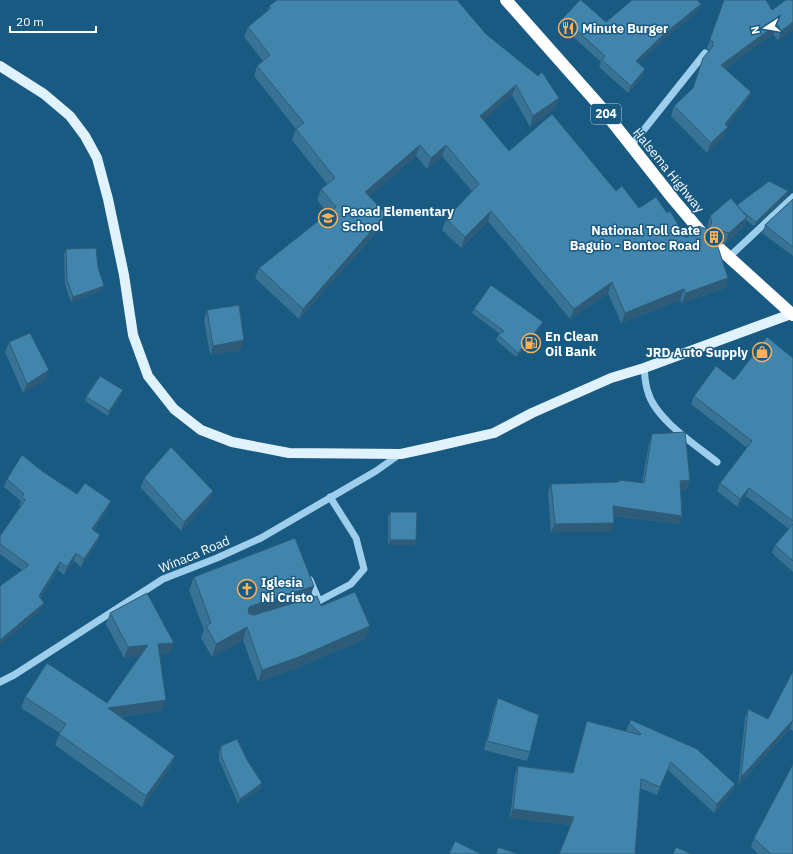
<svg xmlns="http://www.w3.org/2000/svg" width="793" height="854" viewBox="0 0 793 854" font-family="'IBM Plex Sans',sans-serif">
	<style>
		.lines { fill: none; stroke-linecap: round; stroke-linejoin: round }
		.minor { stroke: #9dceec; stroke-width: 7 }
		.major { stroke: #e1f2ff; stroke-width: 10 }
		.highway { stroke: #fff; stroke-width: 12 }
		.wall { fill: #387294 }
		.shaded-wall { fill: #2e5c78 }
		.building { fill: #4184ac; stroke: #2e5c78 }
		.labels { text-anchor: middle; stroke-width: 3; stroke-linejoin: round; paint-order: stroke }
		.shield { fill: #195a83; stroke: #baceda; stroke-width: 1 }
		.shield-label { font-size: 12px; font-weight: bold; fill: #fff }
		.poi-label { font-size: 13px; font-weight: bold; fill: #fff; stroke: #195a83; text-anchor: start }
		.street-label { font-size: 13px; fill: #fff; stroke: #195a83 }
	</style>
	<rect width="100%" height="100%" fill="#195a83"/>
	<g class="lines">
		<g class="minor">
			<path d="M631,146L705,53"/>
			<path d="M729,257L793,197"/>
			<path d="M644,368C645,376 645,384 648,392C655,419 696,445 717,462"/>
			<path d="M310,580L319,601"/>
			<path d="M310,604L319,601L351,584L364,569L356,538L330,497"/>
			<path d="M0,682L14,675L163,579L217,558L261,538L376,471L400,454"/>
		</g>
		<path class="major" d="M0,66L44,94L70,116L85,136L97,158L108,199L124,275L133,335L148,376L174,409L201,430L232,442L289,453L401,454L433,447L494,433L532,413L611,378L644,368L791,314"/>
		<g class="highway">
			<path d="M506,0L599,105L674,200L701,232"/>
			<path d="M720,249L793,315"/>
		</g>
	</g>
	<g class="wall">
		<path d="M724,0L772,10L793,0L778,41L773,34L725,69L751,92L747,101L727,126L724,137L707,153L671,116L674,106L693,88L709,51L707,48Z"/>
		<path d="M701,4L698,11L661,42L638,63L643,76L628,93L599,67L601,62L560,25L563,18L606,22Z"/>
		<path d="M269,6L486,34L559,98L555,108L530,127L512,95L483,120L509,151L616,191L639,208L667,213L686,238L707,228V227L710,216L737,205L788,191L787,196L754,226L746,220L744,227L725,244L718,242L717,245L728,278L725,288L682,303L680,300L621,323L608,293L570,319L488,221L461,248L442,230L446,219L472,191L442,156L427,169L416,156L369,196L386,214L383,225L299,319L255,278L259,268L328,213L317,200L321,189L327,184L292,140L296,129L254,76L257,66L263,61L244,37L248,27L267,11Z"/>
		<path d="M793,199V256L762,233L765,225Z"/>
		<path d="M66,249L98,267L102,291L71,302L65,285L64,254Z"/>
		<path d="M474,309L541,327L516,357L496,340L498,335L500,334L472,313Z"/>
		<path d="M207,310L241,350L210,355L204,320Z"/>
		<path d="M9,342L46,379L23,393L5,352Z"/>
		<path d="M793,358V572L772,553L775,545L789,529L746,496L737,507L717,491L720,483L747,448L691,404L694,396L734,380Z"/>
		<path d="M121,395L108,416L85,401L86,397Z"/>
		<path d="M652,434L690,480L687,489L681,490L682,516L679,524L614,516L611,532H551L548,493L551,484L618,482L619,480L642,483L649,443Z"/>
		<path d="M42,471L77,494L108,509L94,530L100,535L97,543L81,567L74,561L64,575L58,570L40,598L41,611L22,570L0,554V536L20,507L19,505L21,501L4,487L7,479Z"/>
		<path d="M144,478L213,491L210,500L181,531L141,488Z"/>
		<path d="M390,512L415,545H388V517Z"/>
		<path d="M194,577L314,586L309,598L365,639L294,669L258,682L243,640L212,657L201,638L204,630L189,590Z"/>
		<path d="M110,613L170,654H160L162,711L120,717L175,756L171,767L142,807L55,745L60,733L21,708L25,697L107,703L140,656L124,658L106,624Z"/>
		<path d="M793,671V731L790,729L738,786L745,718L748,709L768,719Z"/>
		<path d="M498,698L530,752L527,761L484,750L494,708Z"/>
		<path d="M587,721L627,732L626,731L629,723L735,784L732,792L714,813L668,770L657,795L640,788L570,825L510,818L515,774L518,766L573,772L584,730Z"/>
		<path d="M221,746L247,760L261,788L238,803L219,760V751Z"/>
		<path d="M754,838L793,854H758L751,847Z"/>
	</g>
	<g class="shaded-wall">
		<path d="M701,4L698,11L661,42L633,68L636,61L663,35Z"/>
		<path d="M793,22V30L778,41L781,31Z"/>
		<path d="M777,24L773,34L717,75L721,65Z"/>
		<path d="M645,69L643,76L628,93L631,86Z"/>
		<path d="M516,85L512,95L476,127L480,116Z"/>
		<path d="M751,92L747,101L724,131L728,127L724,137L707,153L711,143L725,124Z"/>
		<path d="M559,98L555,108L530,127L533,116Z"/>
		<path d="M420,145L416,156L361,203L365,192Z"/>
		<path d="M446,145L442,156L427,169L431,158Z"/>
		<path d="M788,191L787,196L754,226L756,222Z"/>
		<path d="M491,211L488,221L461,248L465,237Z"/>
		<path d="M386,214L383,225L299,319L303,309Z"/>
		<path d="M747,217L744,227L725,244L729,233Z"/>
		<path d="M722,231L718,242L717,236L719,233Z"/>
		<path d="M728,278L725,288L682,303L686,293Z"/>
		<path d="M612,282L608,293L570,319L574,309Z"/>
		<path d="M104,286L102,291L71,302L73,297Z"/>
		<path d="M684,289L680,300L621,323L625,313Z"/>
		<path d="M543,322L541,327L516,357L518,353Z"/>
		<path d="M244,340L241,350L210,355L213,346Z"/>
		<path d="M49,370L46,379L23,393L27,384Z"/>
		<path d="M123,390L121,395L108,416L109,411Z"/>
		<path d="M690,480L687,489L677,490L680,481Z"/>
		<path d="M749,488L746,496L737,507L740,499Z"/>
		<path d="M213,491L210,500L181,531L184,522Z"/>
		<path d="M111,501L108,509L89,537L92,529Z"/>
		<path d="M613,506L682,516L679,524L610,515Z"/>
		<path d="M614,523L611,532H551L555,524Z"/>
		<path d="M100,535L97,543L81,567L84,559Z"/>
		<path d="M390,540H416L415,545H388Z"/>
		<path d="M76,553L74,561L64,575L67,567Z"/>
		<path d="M60,562L58,570L36,604L39,596Z"/>
		<path d="M314,586L309,599L247,618L248,609L251,606Z"/>
		<path d="M44,603L41,611L0,645V640Z"/>
		<path d="M370,626L365,639L294,669L258,682L262,670Z"/>
		<path d="M247,627L243,640L212,657L216,644Z"/>
		<path d="M174,643L170,654L154,655L158,644Z"/>
		<path d="M148,645L144,656L124,658L128,647Z"/>
		<path d="M166,700L162,711L104,719L108,708Z"/>
		<path d="M793,720L790,729L738,786L741,777Z"/>
		<path d="M175,756L171,767L142,807L146,796Z"/>
		<path d="M671,762L668,770L657,795L660,787Z"/>
		<path d="M262,783L261,788L238,803L240,799Z"/>
		<path d="M735,784L732,792L714,813L717,804Z"/>
		<path d="M513,809L574,817L571,825L510,818Z"/>
	</g>
	<g class="building">
		<path d="M277,0H457L486,34L538,76L542,72L559,98L533,116L516,85L480,116L509,151L552,114L616,191L622,186L639,208L656,197L667,213L670,211L686,238L699,226L706,229L710,227L712,221L710,216L731,198L747,217L729,233L722,231L719,233L717,236L718,243L717,244L728,278L686,293L684,289L625,313L612,282L574,309L491,211L465,237L446,219L479,184L446,145L431,158L420,145L365,192L386,214L303,309L259,268L336,207L321,189L335,178L296,129L304,123L257,66L270,55L248,27L271,8L269,6Z"/>
		<path d="M580,0H581L606,22L632,0H697L701,4L663,35L636,61L645,69L631,86L602,60L605,56L563,18Z"/>
		<path d="M724,0H766L772,10L786,0H793V22L781,31L777,24L721,65L751,92L725,124L728,127L711,143L674,106L693,88L703,58L713,46V42L710,39Z"/>
		<path d="M769,181L788,191L756,222L742,211L737,205Z"/>
		<path d="M793,199V247L765,225Z"/>
		<path d="M96,248L98,267L104,286L73,297L67,280L66,249Z"/>
		<path d="M491,285L543,322L518,353L498,335L504,331L474,309Z"/>
		<path d="M239,305L244,340L213,346L207,310Z"/>
		<path d="M30,333L49,370L27,384L9,342Z"/>
		<path d="M767,337L793,358V521L749,488L740,499L720,483L752,441L694,396L716,366L734,380Z"/>
		<path d="M100,376L123,390L109,411L86,397Z"/>
		<path d="M685,432L690,480L680,481L682,516L613,506L614,523L555,524L551,484L619,482V480L644,483L652,434Z"/>
		<path d="M171,447L213,491L184,522L144,478Z"/>
		<path d="M22,455L42,471L77,494L85,483L111,501L92,529L100,535L84,559L76,553L67,567L60,562L39,596L44,603L0,640V586L29,565L0,544V536L25,500L22,497L24,494L7,479Z"/>
		<path d="M390,512H417L416,540H390Z"/>
		<path d="M793,524V561L775,545Z"/>
		<path d="M295,538L314,586L251,606L248,609L249,614L254,615L317,596L321,606L355,592L370,626L299,657L262,670L247,627L216,644L206,626L211,623L194,577Z"/>
		<path d="M147,593L174,643L158,644L166,700L108,708L175,756L146,796L59,734L66,724L25,697L47,663L107,703L148,645L128,647L110,613Z"/>
		<path d="M793,671V720L741,777L748,709L768,719Z"/>
		<path d="M498,698L539,715L530,752L487,741Z"/>
		<path d="M631,720L697,749L735,784L717,804L671,762L660,787L641,779L635,854H559L574,817L513,809L518,766L573,773L587,721L640,735L641,734L629,723Z"/>
		<path d="M237,739L247,760L262,783L240,799L221,756V746Z"/>
		<path d="M793,764V854H771L754,838Z"/>
		<path d="M455,841L481,854H449Z"/>
		<path d="M498,847L518,854H496Z"/>
		<path d="M676,847L692,854H673Z"/>
	</g>
	<defs>
		<g id="restaurant-ring" transform="scale(1)"><circle r="9.5" fill="#195a83" stroke="#ffb157" stroke-width="1.5"/><path d="M-5-6h1v4h1v-4h1v4h1v-4h1v5L-1.5 .5V6h-2V.5L-5-1ZM5-6V6H3V1.5H1.5Q1.5-4 5-6Z" fill="#ffb157"/></g>
		<g id="school-ring" transform="scale(1)"><circle r="9.5" fill="#195a83" stroke="#ffb157" stroke-width="1.5"/><path d="M0-5L7-2L0 1L-7-2ZM-4 1L0 2.5L4 1V4Q0 6-4 4Z" fill="#ffb157"/></g>
		<g id="building-ring" transform="scale(1)"><circle r="9.5" fill="#195a83" stroke="#ffb157" stroke-width="1.5"/><path d="M-4-6H4V6H1V3H-1V6H-4ZM-2.5-4.3h1.7v1.8h-1.7ZM.8-4.3h1.7v1.8H.8ZM-2.5-1h1.7V.8h-1.7ZM.8-1h1.7V.8H.8Z" fill="#ffb157"/></g>
		<g id="fuel-ring" transform="scale(1)"><circle r="9.5" fill="#195a83" stroke="#ffb157" stroke-width="1.5"/><path d="M-5.5-6h7V0h2V4h1.3V-2.5L3-4.5l.8-.8L6-3V5H2.5V1h-1V6h-7ZM-4.2-4.7v3.2H.2V-4.7Z" fill="#ffb157"/></g>
		<g id="shop-ring" transform="scale(1)"><circle r="9.5" fill="#195a83" stroke="#ffb157" stroke-width="1.5"/><path d="M-5-2.5h2.3a2.7 3.5 0 0 1 5.4 0H5L5.5 6h-11ZM-1.5-2.5h3a1.5 2.3 0 0 0-3 0Z" fill="#ffb157"/></g>
		<g id="church-ring" transform="scale(1)"><circle r="9.5" fill="#195a83" stroke="#ffb157" stroke-width="1.5"/><path d="M-1.2-6h2.4v3.5h3.3v2.4h-3.3V6h-2.4V-.1h-3.3v-2.4h3.3Z" fill="#ffb157"/></g>
	</defs>
	<g fill-rule="evenodd">
		<use href="#restaurant-ring" x="568" y="28"/>
		<use href="#school-ring" x="328" y="218"/>
		<use href="#building-ring" x="714" y="237"/>
		<use href="#fuel-ring" x="531" y="343"/>
		<use href="#shop-ring" x="762" y="352"/>
		<use href="#church-ring" x="247" y="589"/>
	</g>
	<g class="labels">
		<rect class="shield" x="591" y="104" width="30" height="20" rx="3"/>
		<g class="shield-label">
			<text x="606" y="118">204</text>
		</g>
		<g class="poi-label">
			<text x="582" y="33">Minute Burger</text>
			<text x="342" y="216">Paoad Elementary<tspan x="342" dy="15">School</tspan></text>
			<text x="700" y="235" text-anchor="end">National Toll Gate<tspan x="700" dy="15">Baguio - Bontoc Road</tspan></text>
			<text x="545" y="341">En Clean<tspan x="545" dy="15">Oil Bank</tspan></text>
			<text x="748" y="357" text-anchor="end">JRD Auto Supply</text>
			<text x="261" y="587">Iglesia<tspan x="261" dy="15">Ni Cristo</tspan></text>
		</g>
		<g class="street-label">
			<text transform="translate(669 170) rotate(51)" y="5">Halsema Highway</text>
			<text transform="translate(194 554) rotate(-23)" y="5">Winaca Road</text>
		</g>
	</g>
	<g transform="translate(765 28) rotate(258)" stroke="#195a83" stroke-width="3" paint-order="stroke">
	<path d="M0-3L7 15L0 10L-7 15Z" fill="#ffffff"/>
	<text y="-6" font-size="11" font-weight="bold" text-anchor="middle" fill="#ffffff">N</text>
	</g>
	<path d="M10 26v6h86v-6" fill="none" stroke="#ffffff" stroke-width="2"/>
	<text x="16" y="26" font-size="12" fill="#ffffff" stroke="#195a83" stroke-width="3" paint-order="stroke">20 m</text>
</svg>
